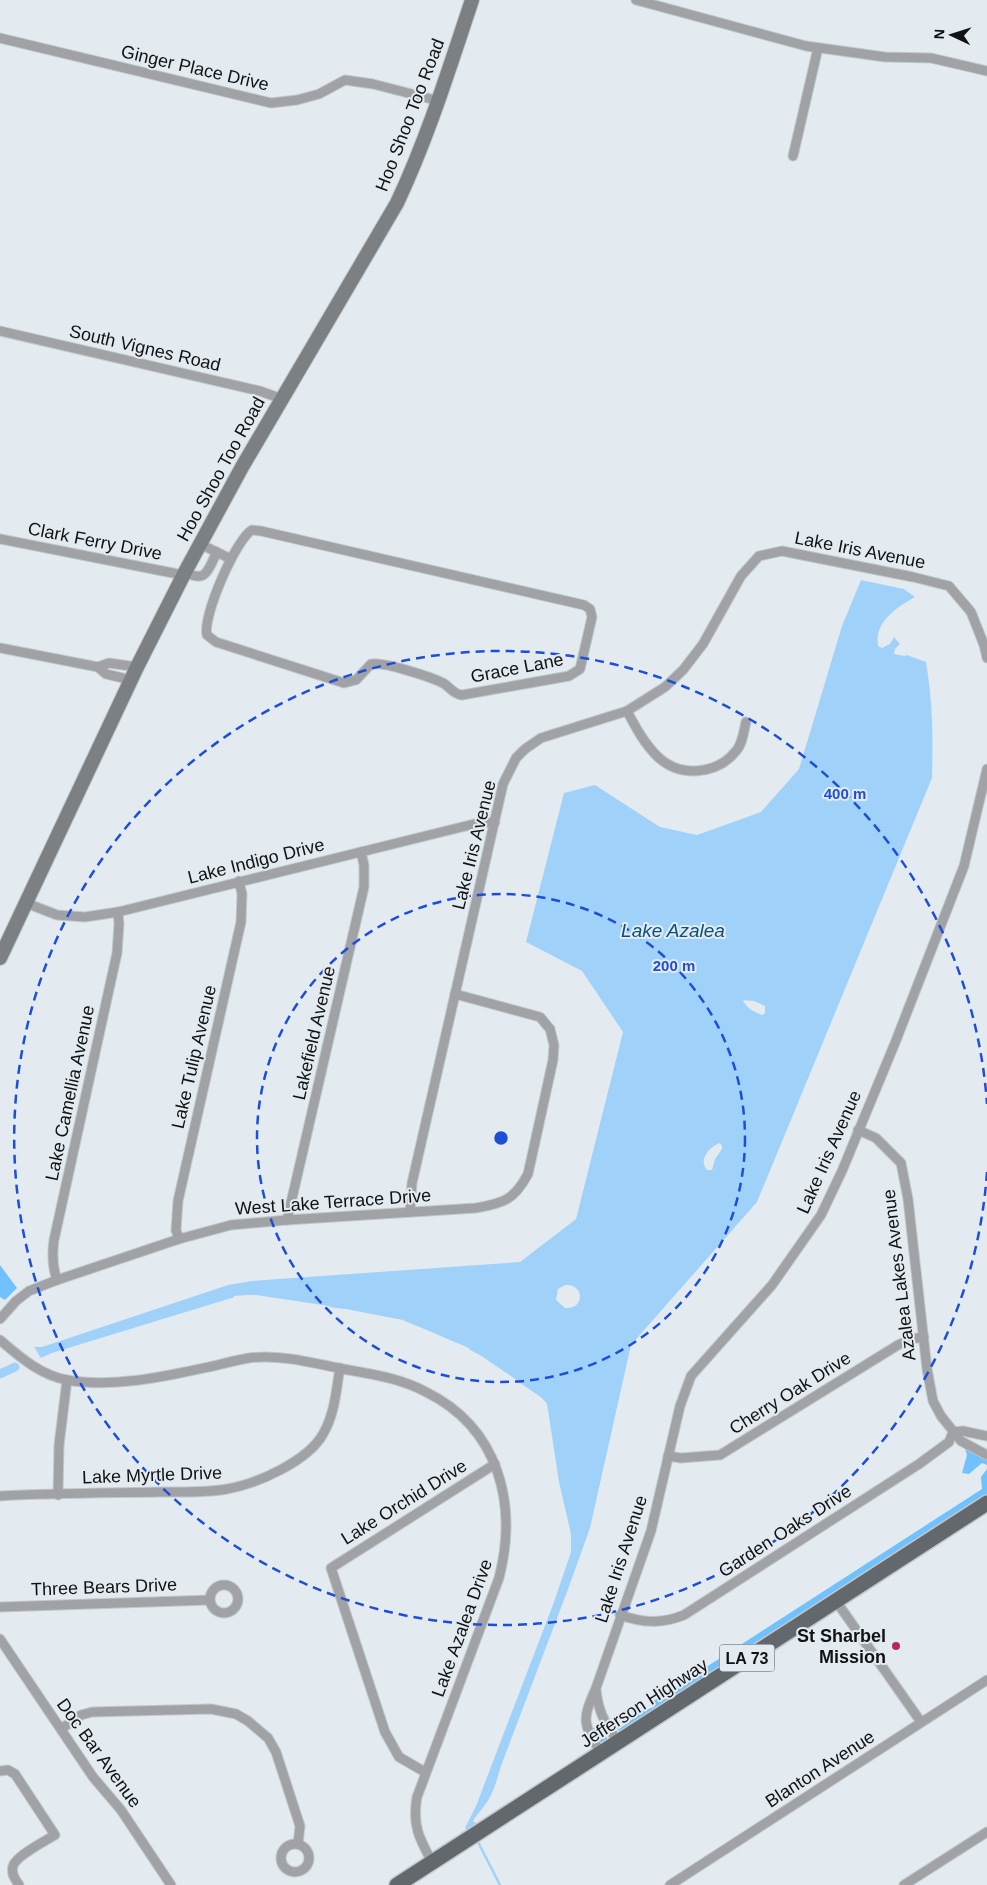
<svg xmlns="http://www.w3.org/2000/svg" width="987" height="1885" viewBox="0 0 987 1885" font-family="Arial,sans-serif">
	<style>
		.green { fill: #70c1fc }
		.water { fill: #a0d2f9; fill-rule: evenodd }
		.pier { fill: #e4ebf0 }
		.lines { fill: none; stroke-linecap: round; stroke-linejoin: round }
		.stream { stroke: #a0d2f9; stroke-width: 2.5 }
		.canal { stroke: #a0d2f9; stroke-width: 9 }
		.street-casing { stroke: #c2c8cd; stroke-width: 11 }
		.secondary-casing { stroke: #c2c8cd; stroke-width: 16 }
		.primary-casing { stroke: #c2c8cd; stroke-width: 18 }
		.street { stroke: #a0a2a5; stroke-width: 9 }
		.secondary { stroke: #7c8083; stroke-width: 14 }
		.primary { stroke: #63686c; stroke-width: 15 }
		.ring { fill: none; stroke: #1d4ed8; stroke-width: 2.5; stroke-dasharray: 9 6 }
		.poi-dot { fill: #b52758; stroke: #e4ebf0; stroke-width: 2 }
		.labels { text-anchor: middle; stroke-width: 4; stroke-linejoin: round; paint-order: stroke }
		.shield { fill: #e4ebf0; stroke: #505356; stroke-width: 1 }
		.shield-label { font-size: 16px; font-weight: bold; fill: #101214 }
		.street-label { font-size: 18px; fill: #101214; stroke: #e4ebf0 }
		.poi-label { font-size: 18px; font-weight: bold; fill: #101214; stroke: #e4ebf0; text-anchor: end }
		.water-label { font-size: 19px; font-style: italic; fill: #0a517a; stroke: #e4ebf0 }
		.centre { fill: #1d4ed8; stroke: #e4ebf0; stroke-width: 2.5 }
		.ring-label { font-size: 15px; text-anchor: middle; font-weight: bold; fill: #1d4ed8; stroke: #e4ebf0; stroke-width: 4; stroke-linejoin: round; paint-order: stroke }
	</style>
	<rect width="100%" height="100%" fill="#e4ebf0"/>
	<g class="green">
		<path d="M0,1265L17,1288L5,1300L0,1297Z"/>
		<path d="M965,1449L987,1459V1465L982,1463L969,1474L962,1473L967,1455Z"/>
		<path d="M987,1469V1498L621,1731L612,1727L610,1722L613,1726L617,1725L619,1729L638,1715L637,1713L654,1707L652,1702L982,1489L981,1477Z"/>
		<path d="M600,1724L607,1738V1740L602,1743L599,1742L591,1730Z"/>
	</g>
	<path class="water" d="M861,580L904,589L915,597C897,607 874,622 878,646L882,648L890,644L894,637L900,644L895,649L894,654L905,656L907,655L926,662C933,704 933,736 932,778L757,1202L631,1345L590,1528L567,1592L501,1766C497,1779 494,1793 485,1805C481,1811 477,1814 473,1821L477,1824L467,1830L465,1828L476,1806L554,1602L571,1552V1534L559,1482L547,1404L542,1398L480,1355L434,1333L402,1320L330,1307L329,1306L256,1295L238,1296L52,1353L41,1358L34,1347H42L228,1285L252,1281L520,1262L576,1219L623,1032L582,971L526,942L564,793L595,785L660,827L697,835L761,812L799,769L842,626ZM743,1000L754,1001L765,1006V1013L762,1015C754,1012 746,1008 743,1000ZM720,1143L722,1146V1149L715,1159L712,1170H707C698,1160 709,1147 720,1143ZM565,1285C585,1283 585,1310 565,1308L556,1300L558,1289Z"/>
	<g class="pier">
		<path d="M252,1295V1296L236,1298L158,1322V1321L234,1298V1296Z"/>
		<path d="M332,1308L346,1309L402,1320L426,1330L469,1348V1349L517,1380L516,1381L468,1350L402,1322L332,1310Z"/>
	</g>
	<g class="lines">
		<path class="stream" d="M477,1840L500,1885"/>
		<path class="canal" d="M0,1374L15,1367"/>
		<g class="street-casing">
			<g id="street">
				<path d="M636,0L806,46L885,57L931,58L987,71"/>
				<path d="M0,38L271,103L297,100L319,94L345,80L373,84L439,101"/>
				<path d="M793,156L818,48"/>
				<path d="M0,331L260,391L282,399"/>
				<path d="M252,530L261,531L584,605L590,609L592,617L580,669L569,676L462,695C453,694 450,687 443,683C431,677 382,661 371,664L356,680L344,683L216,642L207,635C202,617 236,539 252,530Z"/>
				<path d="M0,539L183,575"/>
				<path d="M200,544L231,559"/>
				<path d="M185,572C207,584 208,569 217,552"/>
				<path d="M0,648L98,667L109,663L137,667"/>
				<path d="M98,667L106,674L131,680"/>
				<path d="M627,711C636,728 644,743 657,756C679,778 717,775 736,751C742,745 744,731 746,722"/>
				<path d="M26,903L57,915L85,917L118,912L478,823L495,822"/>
				<path d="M858,1130L876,1138L901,1163L908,1199L927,1369L933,1401L941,1416L961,1441L987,1455"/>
				<path d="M410,1212L412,1183L503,784L516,758L525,749L541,738L627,711L665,687L683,670L703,644L741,576L759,556L782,551L913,577L949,586L971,612L984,645L987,658"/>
				<path d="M287,1220L364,887V865L361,852"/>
				<path d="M179,1239L176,1230L178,1201L241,922L242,894L239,881"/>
				<path d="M57,1280C52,1266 52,1254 54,1240L117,953L119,924L118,912"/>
				<path d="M0,1319L16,1301L29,1291L57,1280L179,1239L231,1225L287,1220L476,1208C504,1203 514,1200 528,1174L553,1060L554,1045L550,1029L540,1017L455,994"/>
				<path d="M0,1340C20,1357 40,1375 67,1380C113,1388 163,1377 209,1367C222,1364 236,1360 249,1358C280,1354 313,1363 343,1369C371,1374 400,1378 426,1392C499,1428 518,1504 499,1578L417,1797C412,1825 419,1838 432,1862"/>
				<path d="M953,1432L963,1431L987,1436"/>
				<path d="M668,1456L681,1458L720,1455L898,1345L911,1339L924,1337"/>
				<path d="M58,1495L59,1445L67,1380"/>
				<path d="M0,1496C53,1493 106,1493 159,1492C181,1492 205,1493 227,1489C257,1484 308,1461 323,1434C335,1414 336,1390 340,1368"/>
				<circle cx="224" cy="1599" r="14"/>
				<path d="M836,1601L921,1722"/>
				<path d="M0,1607L210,1600"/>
				<path d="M620,1615C643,1623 662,1624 684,1615L919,1464L949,1442L953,1432"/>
				<path d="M0,1639L93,1777L121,1810L171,1885"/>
				<path d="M596,1690C599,1715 605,1722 618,1742"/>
				<path d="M61,1729L81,1715L92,1712L211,1709L236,1714L248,1721L268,1738L276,1752L300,1826L298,1844"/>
				<path d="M601,1753C582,1723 582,1720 596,1688L651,1531L680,1406L691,1376L772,1285L821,1215L842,1171L895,1043L964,866L987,769"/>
				<path d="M0,1771L8,1770L15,1774L55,1835C45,1841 16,1856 13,1866C11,1874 15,1879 19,1885"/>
				<path d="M425,1772L399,1757L385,1732L331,1568L495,1464"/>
				<circle cx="295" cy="1858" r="14"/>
				<path d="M670,1885L987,1680"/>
				<path d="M904,1885L987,1832"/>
			</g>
		</g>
		<g class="secondary-casing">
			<path id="secondary" d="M0,958L137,667L185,572L242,467L397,203C428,137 449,69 472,0"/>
		</g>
		<g class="primary-casing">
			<path id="primary" d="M397,1885L987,1503"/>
		</g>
		<use href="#street" class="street"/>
		<use href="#secondary" class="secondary"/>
		<use href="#primary" class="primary"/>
	</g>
	<g class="ring">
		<circle cx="501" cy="1138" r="244"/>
		<path d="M987 1172A487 487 0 1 1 987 1104"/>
	</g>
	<circle class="poi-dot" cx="896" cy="1646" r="5"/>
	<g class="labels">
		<rect class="shield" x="719.5" y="1644.5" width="55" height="27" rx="4"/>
		<g class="shield-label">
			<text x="747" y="1664">LA 73</text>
		</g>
		<g class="street-label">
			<text transform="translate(195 68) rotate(13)" y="6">Ginger Place Drive</text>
			<text transform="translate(410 115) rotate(-69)" y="6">Hoo Shoo Too Road</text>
			<text transform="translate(145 348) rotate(13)" y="6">South Vignes Road</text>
			<text transform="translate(221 469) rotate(-61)" y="6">Hoo Shoo Too Road</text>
			<text transform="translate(95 541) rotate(11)" y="6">Clark Ferry Drive</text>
			<text transform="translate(860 550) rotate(11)" y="6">Lake Iris Avenue</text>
			<text transform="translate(517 668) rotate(-11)" y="6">Grace Lane</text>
			<text transform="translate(474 845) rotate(-76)" y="6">Lake Iris Avenue</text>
			<text transform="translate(256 861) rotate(-14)" y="6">Lake Indigo Drive</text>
			<text transform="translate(314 1033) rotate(-77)" y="6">Lakefield Avenue</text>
			<text transform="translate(194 1057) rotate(-77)" y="6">Lake Tulip Avenue</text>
			<text transform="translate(70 1093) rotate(-78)" y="6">Lake Camellia Avenue</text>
			<text transform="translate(829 1152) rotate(-66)" y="6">Lake Iris Avenue</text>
			<text transform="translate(333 1202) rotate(-4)" y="6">West Lake Terrace Drive</text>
			<text transform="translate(899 1275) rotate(-97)" y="6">Azalea Lakes Avenue</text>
			<text transform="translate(790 1393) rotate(-32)" y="6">Cherry Oak Drive</text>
			<text transform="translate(152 1475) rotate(-2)" y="6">Lake Myrtle Drive</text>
			<text transform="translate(404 1502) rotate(-32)" y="6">Lake Orchid Drive</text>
			<text transform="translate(785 1531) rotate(-33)" y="6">Garden Oaks Drive</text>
			<text transform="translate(621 1559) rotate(-72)" y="6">Lake Iris Avenue</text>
			<text transform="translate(104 1587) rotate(-2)" y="6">Three Bears Drive</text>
			<text transform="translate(462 1628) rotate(-70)" y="6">Lake Azalea Drive</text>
			<text transform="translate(644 1703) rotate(-33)" y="6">Jefferson Highway</text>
			<text transform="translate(99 1753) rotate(54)" y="6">Doc Bar Avenue</text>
			<text transform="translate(820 1769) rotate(-33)" y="6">Blanton Avenue</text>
		</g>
		<g class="poi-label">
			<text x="886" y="1642">St Sharbel<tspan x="886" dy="21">Mission</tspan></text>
		</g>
		<g class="water-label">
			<text x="673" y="937">Lake Azalea</text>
		</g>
	</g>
	<circle cx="501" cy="1138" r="8" class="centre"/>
	<g class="ring-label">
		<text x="845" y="799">400 m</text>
		<text x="674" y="971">200 m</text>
	</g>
	<g transform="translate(952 35) rotate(274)" stroke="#e4ebf0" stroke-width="4" paint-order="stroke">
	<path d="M0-4L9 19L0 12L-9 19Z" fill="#101214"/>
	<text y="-8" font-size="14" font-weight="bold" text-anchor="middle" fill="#101214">N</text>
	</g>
</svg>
